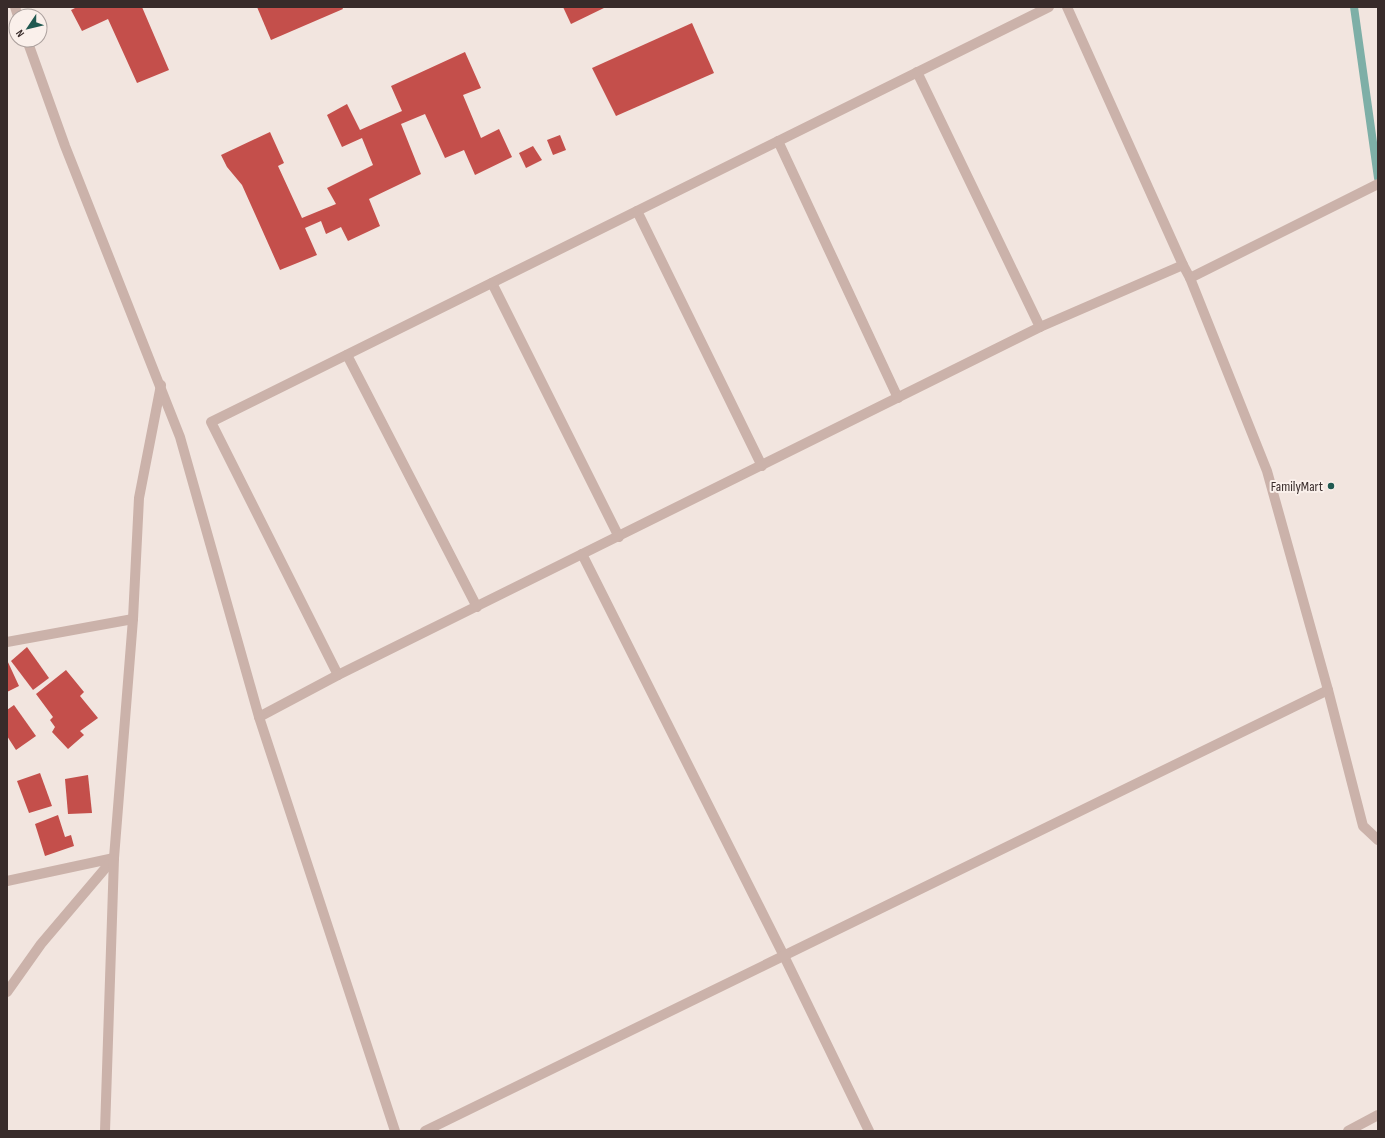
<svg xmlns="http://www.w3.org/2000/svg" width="1385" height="1138" viewBox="0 0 1385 1138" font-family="'Sofia Sans Condensed',sans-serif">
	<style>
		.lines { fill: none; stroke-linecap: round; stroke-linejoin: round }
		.stream { stroke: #7eafa7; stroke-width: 8 }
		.building { fill: #c44f4b }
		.minor { stroke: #cbb2aa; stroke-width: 10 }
		.poi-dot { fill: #205951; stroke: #faf0eb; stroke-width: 1.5 }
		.labels { text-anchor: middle; stroke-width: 4; stroke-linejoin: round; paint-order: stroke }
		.poi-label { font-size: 14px; fill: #382b2a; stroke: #faf0eb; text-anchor: end }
	</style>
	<rect width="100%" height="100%" fill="#f2e5df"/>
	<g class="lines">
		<path class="stream" d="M1354,7L1378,178"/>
	</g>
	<g class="building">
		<path d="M77,7H142L169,70L137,83L108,19L82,31L71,10Z"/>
		<path d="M257,7H342L343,9L271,40Z"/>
		<path d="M563,7H606L571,24Z"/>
		<path d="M692,23L714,73L616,116L592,68Z"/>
		<path d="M465,52L481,88L463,95L481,138L499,129L512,157L475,175L464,150L445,158L425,114L401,124L421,174L369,199L380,226L348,241L341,227L326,234L321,221L305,228L317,255L280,270L242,185L227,167L221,155L270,132L284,163L278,166L302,218L336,204L327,188L373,165L362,138L342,147L327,115L347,104L360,130L402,111L391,86Z"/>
		<path d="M560,135L566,150L553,155L547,140Z"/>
		<path d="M533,146L542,160L526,168L519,153Z"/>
		<path d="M27,647L49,678L33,690L11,661Z"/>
		<path d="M7,660L19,686L7,692Z"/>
		<path d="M66,670L84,692L80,696L98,718L80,731L84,735L68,749L52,732L55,727L50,720L53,717L36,694Z"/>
		<path d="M14,705L36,736L16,750L7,736V710Z"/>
		<path d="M40,773L52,806L29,813L17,781Z"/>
		<path d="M88,775L92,813L68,814L65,779Z"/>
		<path d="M58,815L65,837L71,835L74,846L45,856L35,824Z"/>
	</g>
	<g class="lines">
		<g class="minor">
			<path d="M15,7L18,16"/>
			<path d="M27,40L65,146L180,437L259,717L395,1131"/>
			<path d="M917,72L1040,327"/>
			<path d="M778,141L898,398"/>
			<path d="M637,211L762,466"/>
			<path d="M1190,278L1378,184"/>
			<path d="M492,283L619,537"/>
			<path d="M347,355L477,607"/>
			<path d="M582,554L784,956L869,1131"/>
			<path d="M7,642L133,619"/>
			<path d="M338,675L211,422L1049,7"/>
			<path d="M1328,690L1363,826L1378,840"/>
			<path d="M259,717L338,675L1040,327L1183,265"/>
			<path d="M7,881L114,858"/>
			<path d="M7,992L41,944L114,858"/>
			<path d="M105,1131L114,858L133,619L139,498L161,385"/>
			<path d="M425,1131L1328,690L1267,471L1190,278L1183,265L1067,7"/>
			<path d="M1348,1131L1378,1115"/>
		</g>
	</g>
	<circle class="poi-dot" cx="1331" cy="486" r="4"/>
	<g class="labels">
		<g class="poi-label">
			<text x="1323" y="491">FamilyMart</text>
		</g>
	</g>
	<rect width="1385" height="1138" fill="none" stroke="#382b2a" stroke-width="16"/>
	<g transform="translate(28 28) rotate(235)"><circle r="19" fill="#faf0eb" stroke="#aca19e"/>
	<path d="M0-3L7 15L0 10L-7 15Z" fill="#205951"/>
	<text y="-6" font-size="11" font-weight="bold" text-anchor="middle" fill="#382b2a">N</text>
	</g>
</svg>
